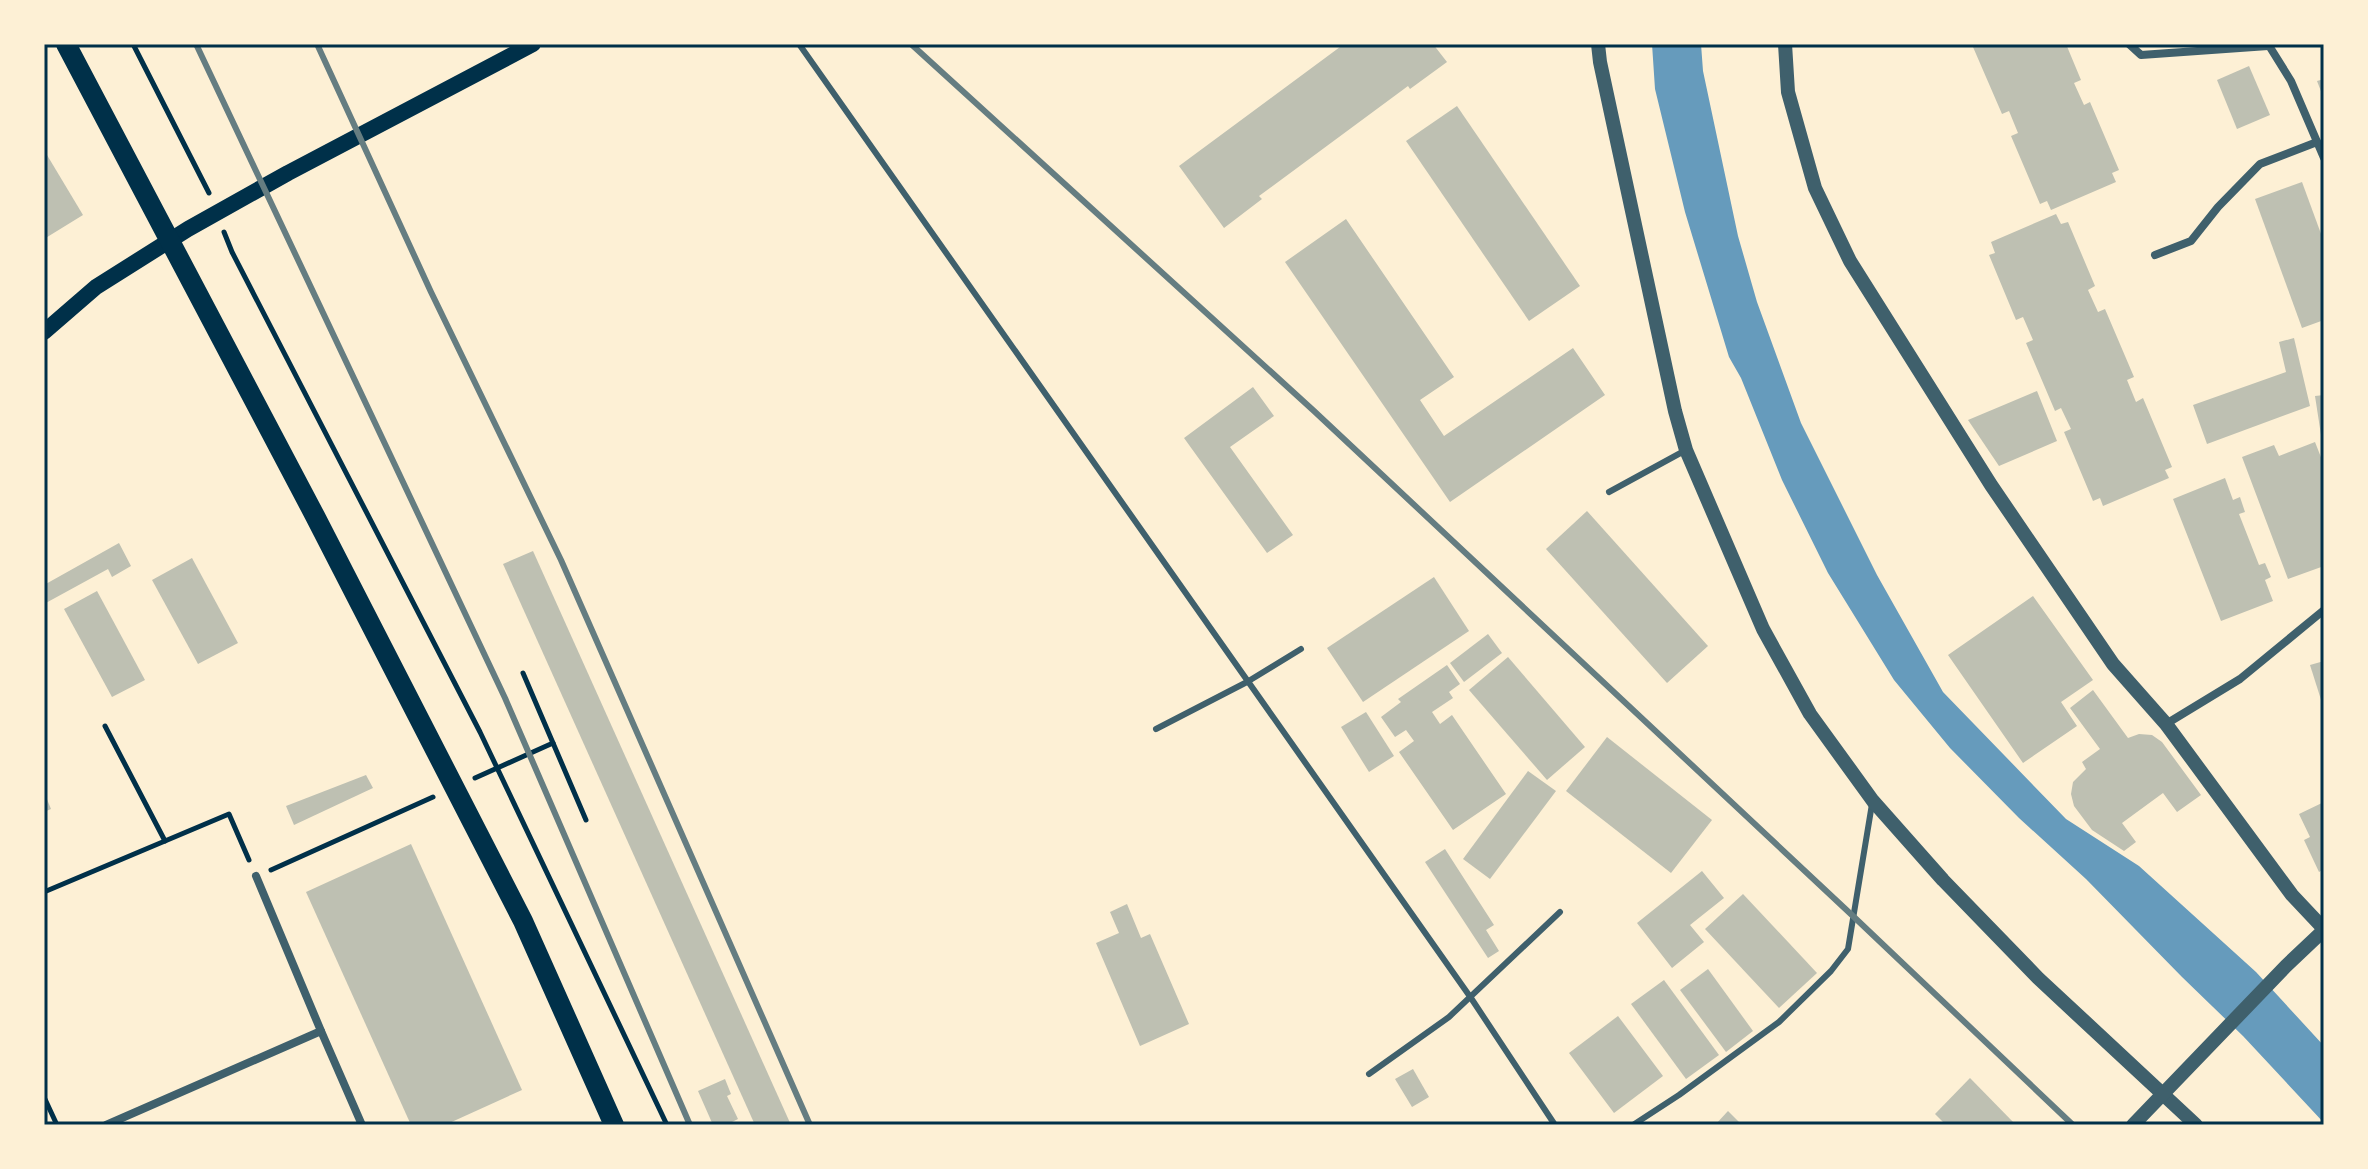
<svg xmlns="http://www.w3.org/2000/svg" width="2368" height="1169" viewBox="0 0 2368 1169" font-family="'IBM Plex Serif',serif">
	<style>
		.water { fill: #669bbc }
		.building { fill: #bec0b2 }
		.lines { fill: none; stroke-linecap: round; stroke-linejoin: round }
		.path { stroke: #003049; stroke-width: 5 }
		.service { stroke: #3f606c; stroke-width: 6 }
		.minor { stroke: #3f606c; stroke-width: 8 }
		.tertiary { stroke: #3f606c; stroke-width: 14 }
		.secondary { stroke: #003049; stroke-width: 16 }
		.primary { stroke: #003049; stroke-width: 20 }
		.rail { stroke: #657d81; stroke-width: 6 }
		.neatline { fill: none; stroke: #003049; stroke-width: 3 }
	</style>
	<rect width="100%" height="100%" fill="#fdf0d5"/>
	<path class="water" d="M1652,44H1701L1703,71L1738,236L1757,302L1801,423L1877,575L1943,692L2066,819L2139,866L2256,972L2324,1046V1123L2243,1036L2182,977L2086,879L2019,818L1950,748L1894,680L1828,573L1782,480L1741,378L1729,357L1685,212L1655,89Z"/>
	<g class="building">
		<path d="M1344,44H1433L1447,62L1410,89L1408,86L1259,196L1262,199L1224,228L1179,166Z"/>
		<path d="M1980,44H2066L2081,80L2074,83L2084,105L2090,102L2119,170L2112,173L2116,182L2051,210L2047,201L2040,204L2011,136L2018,133L2009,111L2002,114L1973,47Z"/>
		<path d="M2249,66L2270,115L2237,129L2217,80Z"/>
		<path d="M2324,79V99L2317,81Z"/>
		<path d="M1457,106L1580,286L1529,321L1406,141Z"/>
		<path d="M44,150L83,215L44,239Z"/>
		<path d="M2302,182L2324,242V320L2302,328L2255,199Z"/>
		<path d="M2056,214L2061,224L2068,222L2095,286L2088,290L2098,312L2105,309L2134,377L2127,380L2136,402L2143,398L2172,467L2165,470L2169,478L2103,506L2100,498L2093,501L2064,432L2071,429L2061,408L2055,411L2026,343L2033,340L2023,317L2016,320L1989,255L1995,253L1991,242Z"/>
		<path d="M1346,219L1454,377L1420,400L1444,436L1573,348L1605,395L1450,502L1285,262Z"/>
		<path d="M2294,338L2310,406L2207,444L2193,405L2286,372L2279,342Z"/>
		<path d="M1253,387L1274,416L1230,447L1293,535L1267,553L1184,438Z"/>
		<path d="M2037,391L2057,441L1999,466L1968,420Z"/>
		<path d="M2324,395V435H2321L2315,396Z"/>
		<path d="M2315,442L2324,465V566L2288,579L2242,457L2274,445L2279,456Z"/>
		<path d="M2225,478L2233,500L2240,497L2245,512L2239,514L2259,565L2265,563L2271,577L2265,580L2273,601L2221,621L2173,499Z"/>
		<path d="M1587,511L1708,646L1667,683L1546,549Z"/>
		<path d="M119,543L131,566L112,577L108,569L44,604V585Z"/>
		<path d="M533,551L791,1125H755L503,564Z"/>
		<path d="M192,558L238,643L198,664L152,580Z"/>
		<path d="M1434,577L1469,631L1363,702L1327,648Z"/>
		<path d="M97,591L145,680L112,697L64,609Z"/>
		<path d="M2033,596L2093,680L2061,702L2077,726L2023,763L1948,655Z"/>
		<path d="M1488,634L1502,653L1464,682L1450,663Z"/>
		<path d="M1508,657L1585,747L1547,780L1469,690Z"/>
		<path d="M2324,661V706H2323L2310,665Z"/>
		<path d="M1447,665L1460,684L1449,692L1453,698L1432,712L1440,724L1452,715L1506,794L1453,830L1399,752L1414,741L1406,730L1395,737L1381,717L1401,702L1398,699Z"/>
		<path d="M2093,690L2128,738L2139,734L2152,735L2162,742L2201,795L2177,812L2163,793L2122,823L2136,842L2124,851L2092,830L2074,806L2071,794L2073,782L2086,769L2082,762L2100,749L2070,708Z"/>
		<path d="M1366,712L1394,756L1369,772L1341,727Z"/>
		<path d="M1607,737L1712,820L1671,873L1566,791Z"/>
		<path d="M1528,771L1556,791L1490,879L1463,859Z"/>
		<path d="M366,775L373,788L294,825L286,806Z"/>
		<path d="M44,792L51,809L44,812Z"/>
		<path d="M2324,802V869L2319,872L2304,840L2310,837L2299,814Z"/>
		<path d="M411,844L522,1090L445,1125H411L306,892Z"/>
		<path d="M1445,849L1494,925L1486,930L1499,951L1488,958L1425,862Z"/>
		<path d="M1702,871L1724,898L1690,925L1704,942L1672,968L1637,923Z"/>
		<path d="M1743,894L1817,973L1779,1008L1705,929Z"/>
		<path d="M1127,904L1141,938L1150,934L1189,1024L1140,1046L1096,943L1119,933L1110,912Z"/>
		<path d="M1708,969L1753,1031L1726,1052L1680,990Z"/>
		<path d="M1664,980L1719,1055L1686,1079L1631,1004Z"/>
		<path d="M1618,1016L1663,1076L1614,1113L1569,1053Z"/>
		<path d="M1413,1069L1429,1097L1412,1107L1395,1079Z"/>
		<path d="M1970,1078L2016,1125H1946L1935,1114Z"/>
		<path d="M725,1079L731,1094L727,1096L738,1119L726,1125H713L698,1091Z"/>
		<path d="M1728,1111L1742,1125H1715Z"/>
	</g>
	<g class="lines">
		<g class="path">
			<path d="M133,44L209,193"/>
			<path d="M224,232L232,252L480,732L667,1125"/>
			<path d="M523,673L586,820"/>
			<path d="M105,726L165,841"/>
			<path d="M475,778L553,743"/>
			<path d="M271,870L433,797"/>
			<path d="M44,892L229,814L249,860"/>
			<path d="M44,1097L57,1125"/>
		</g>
		<g class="service">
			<path d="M799,44L1471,998L1555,1125"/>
			<path d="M1609,492L1686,450"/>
			<path d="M1156,729L1247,682L1301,649"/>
			<path d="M1369,1074L1449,1017L1560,912"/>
			<path d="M1633,1125L1679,1095L1779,1022L1831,971L1848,949L1872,804"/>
		</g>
		<g class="minor">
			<path d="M2129,44L2141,55L2268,46"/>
			<path d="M2268,44L2291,81L2324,158"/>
			<path d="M2155,255L2191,241L2218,207L2260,164L2317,142"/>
			<path d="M2166,724L2240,679L2324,610"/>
			<path d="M321,1031L362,1125"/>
			<path d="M106,1125L321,1031L256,876"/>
		</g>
		<g class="tertiary">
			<path d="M1598,44L1600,62L1675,411L1686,450L1763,629L1810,714L1873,801L1943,880L2038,978L2196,1125"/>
			<path d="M1785,44L1788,92L1815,188L1850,261L1991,485L2113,664L2166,724L2292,895L2324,929"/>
			<path d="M2133,1125L2286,966L2324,930"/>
		</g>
		<path class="secondary" d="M44,332L96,287L188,229L288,173L533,44"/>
		<path class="primary" d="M66,44L315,516L523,921L614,1125"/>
		<g class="rail">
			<path d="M196,44L505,698L690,1125"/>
			<path d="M317,44L431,292L561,560L810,1125"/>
			<path d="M911,44L1314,411L1854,917L2073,1125"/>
		</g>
	</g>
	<rect width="2368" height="1169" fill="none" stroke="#fdf0d5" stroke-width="92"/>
	<rect x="46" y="46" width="2276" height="1077" class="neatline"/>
</svg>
